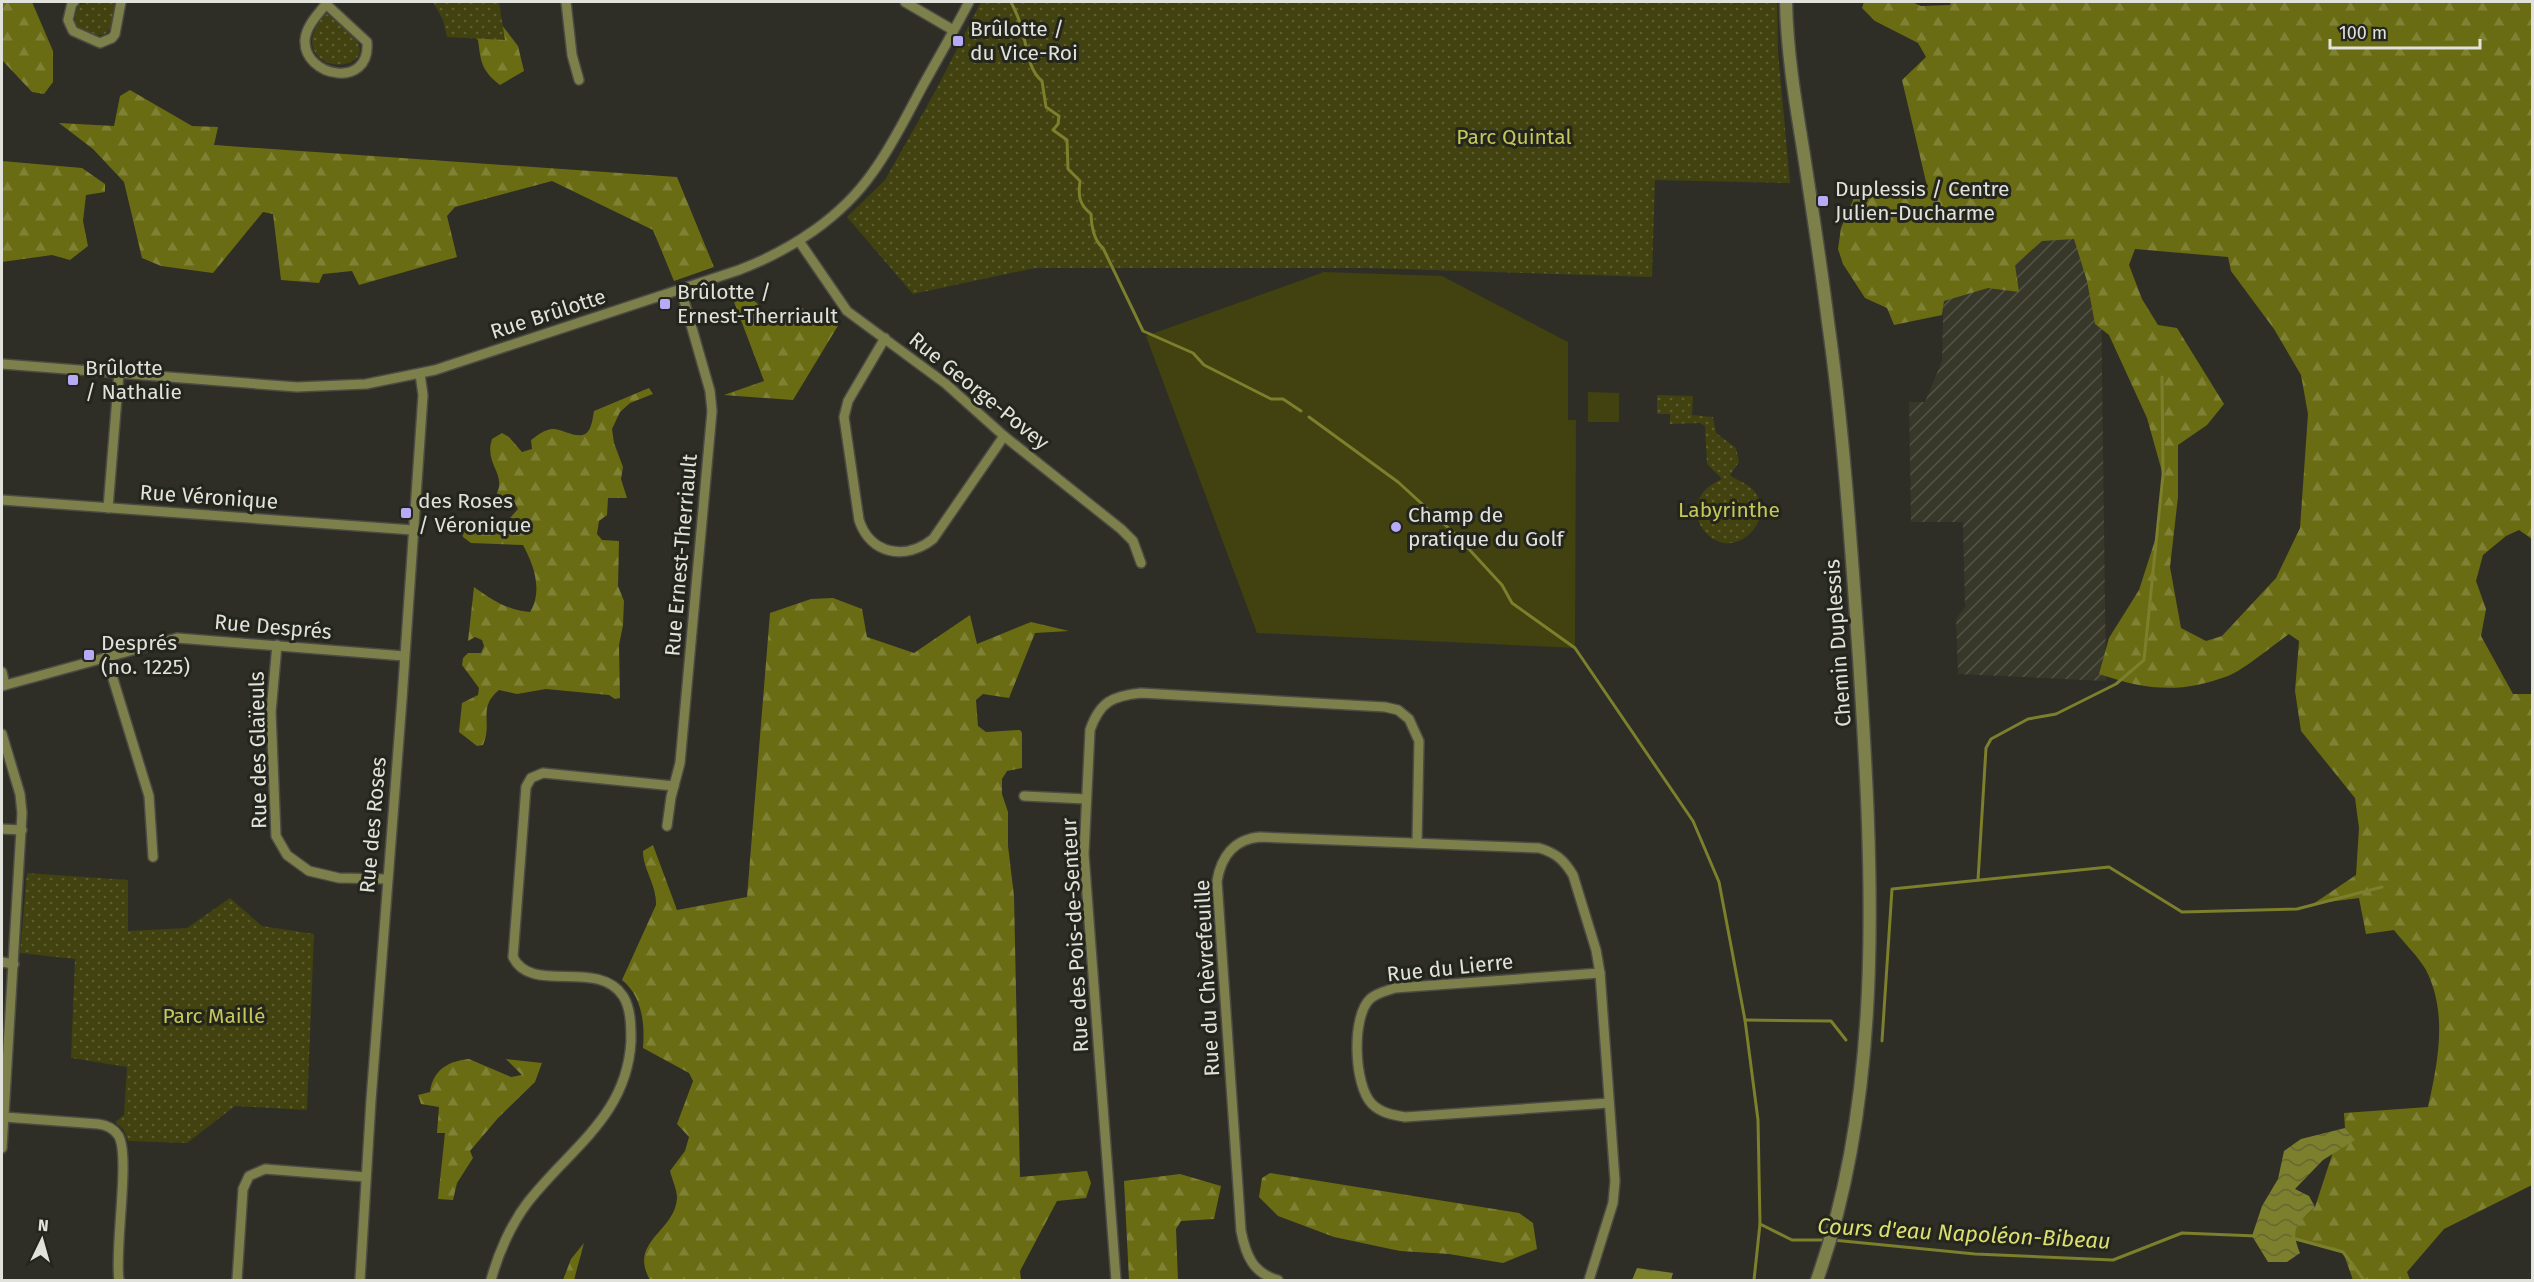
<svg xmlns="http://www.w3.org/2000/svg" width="2534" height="1282" viewBox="0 0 2534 1282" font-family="'Fira Sans',sans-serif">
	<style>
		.industrial { fill: url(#industrial-furrows) }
		.green { fill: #41420f }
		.forest { fill: url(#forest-firs); fill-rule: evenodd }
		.park { fill: url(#park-dots) }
		.water { fill: url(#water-waves) }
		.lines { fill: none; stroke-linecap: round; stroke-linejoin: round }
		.stream { stroke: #7c7f2c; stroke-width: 3 }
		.minor-casing { stroke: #4b4b43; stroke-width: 12 }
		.tertiary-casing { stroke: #4b4b43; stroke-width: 15 }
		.minor { stroke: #7d804b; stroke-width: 9 }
		.tertiary { stroke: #7d804b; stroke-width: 12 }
		.poi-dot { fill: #b7abf8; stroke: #24251c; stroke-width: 2 }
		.labels { text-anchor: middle; stroke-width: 6; stroke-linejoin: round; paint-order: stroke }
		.poi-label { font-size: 21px; fill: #e2e2dc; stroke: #24251c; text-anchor: start }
		.park-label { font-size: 21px; fill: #c5c859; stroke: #24251c }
		.street-label { font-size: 21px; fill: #e2e2dc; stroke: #24251c }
		.water-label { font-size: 22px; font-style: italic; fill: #dce071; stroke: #24251c }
	</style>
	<defs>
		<pattern id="industrial-furrows" width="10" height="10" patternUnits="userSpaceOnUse" patternTransform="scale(1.5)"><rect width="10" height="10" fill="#373829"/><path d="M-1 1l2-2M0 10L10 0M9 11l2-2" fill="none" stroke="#545447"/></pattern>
		<pattern id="forest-firs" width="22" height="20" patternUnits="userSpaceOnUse" patternTransform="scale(1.5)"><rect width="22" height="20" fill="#6a6c13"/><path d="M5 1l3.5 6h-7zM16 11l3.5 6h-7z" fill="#7f8135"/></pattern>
		<pattern id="park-dots" width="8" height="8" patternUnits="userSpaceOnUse" patternTransform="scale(1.5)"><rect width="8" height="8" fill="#41420f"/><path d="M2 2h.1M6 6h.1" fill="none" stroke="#5c5d31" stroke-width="1.8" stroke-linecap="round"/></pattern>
		<pattern id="water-waves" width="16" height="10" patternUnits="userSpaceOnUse" patternTransform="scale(1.5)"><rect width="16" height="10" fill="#7c7f2c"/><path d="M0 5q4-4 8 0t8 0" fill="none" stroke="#666735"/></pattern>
	</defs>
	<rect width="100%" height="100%" fill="#2e2e26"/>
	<path class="industrial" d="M2100,217L2106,681L1958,674L1956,619L1965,607L1963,522H1911L1909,402H1925L1942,361L1945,231Z"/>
	<g class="green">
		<path d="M1324,272L1442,276L1568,342V420H1576L1575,648L1257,633L1146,336Z"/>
		<path d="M1588,392L1619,393V422H1588Z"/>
	</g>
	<g class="forest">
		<path d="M2,2H32L53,51V82L44,94L32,92L2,60Z"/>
		<path d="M1864,2H1912L1921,6L1950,5L1951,2H2532V539L2519,530L2506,536L2483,555L2476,581L2486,609L2481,636L2513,694H2532V1185L2444,1229L2407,1272L2410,1280H2353L2343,1252L2294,1238L2296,1225L2315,1207L2333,1152L2354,1140L2345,1128L2344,1113L2428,1107C2438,1062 2448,1013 2426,970C2418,956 2404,943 2394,930L2366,934L2359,898L2313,904L2356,875L2359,828L2355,798L2301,731L2295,691L2299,641L2289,634C2273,645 2245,669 2228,676C2180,694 2146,690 2099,674L2109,638L2139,590L2159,528L2163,475L2147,418L2109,335L2095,324L2087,281L2074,239L2042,241L2015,265L2019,292L1988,288L1944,301L1942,315L1894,325L1887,308L1865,298L1843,264L1838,249L1841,228L1854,198L1927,186L1902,80L1926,57L1918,43L1875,21L1862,8ZM2135,249L2228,257L2231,271L2274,329L2301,375L2308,414L2300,528L2276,578L2222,636L2206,641L2181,628L2170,567L2178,497V445L2207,425L2224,404L2177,328L2158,325L2142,299L2129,265Z"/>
		<path d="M488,7L518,46L524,71L500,85C481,70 481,62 478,40L455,22Z"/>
		<path d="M130,90L192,126L218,127L214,145L677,177L714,267L674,281L653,230L552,181L455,207L447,216L457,257L359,285L352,271L323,274L319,283L281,280L273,214L263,212L213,273L161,266L142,258L124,182L93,149L59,123L114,126L120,96Z"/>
		<path d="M2,161L82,168L105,184V192L86,195L83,221L88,246L70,260L52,255L2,262Z"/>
		<path d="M737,290L757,303L767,318L799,307L839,324L793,400L724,395L764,381L730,291Z"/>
		<path d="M649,388L653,394L630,403L620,412L612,429L614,443L623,467L621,479L627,498H608L607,515L599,521L597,534L602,540L619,541L618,586L624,601L623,625L619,645L620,698L615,699L609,695L546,689L517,694L499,690C477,708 493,723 483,745L477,746L459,732L462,703L478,695L479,688L462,665L463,658L468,653H481L484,646L482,640L475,637L468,641L474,587C492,600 507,610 530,612C543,591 534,565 523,545L471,543L463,537L462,532L510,518L518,509L514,502L501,500L497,493C506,473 484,464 492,439L502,433L509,437L522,452L532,449L531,440C538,435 544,430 552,429C563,428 581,443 589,430C592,425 593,417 594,411Z"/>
		<path d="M833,598L862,609L867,637L914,653L970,615L977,644L1031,622L1069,631L1035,633L1009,698L983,694L976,700L978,726L986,732L1020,730L1022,733V768L1007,771L1002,779V794L1008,812V846L1014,896L1020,1177L1087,1171L1091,1183L1086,1198L1057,1201L1020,1271L1021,1280H650C628,1241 675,1232 677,1198C677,1190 672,1179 670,1171L685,1151L689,1137L677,1124L693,1081L689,1073L643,1048C645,1023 642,996 622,980L656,905C657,885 643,870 643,851L653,845L677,910L747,897L770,613L811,599Z"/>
		<path d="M469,1059L511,1077L522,1075L506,1059L542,1063L535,1082L498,1118L470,1151L473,1158L457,1183L453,1200L438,1199L445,1133H437L439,1107L421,1104L418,1095L430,1092C433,1070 448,1061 469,1059Z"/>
		<path d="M1270,1173L1519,1213L1533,1223L1537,1249L1503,1263L1449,1254L1400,1251L1334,1237L1278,1216L1259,1197L1262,1178Z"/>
		<path d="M1180,1174L1221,1186L1214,1219L1181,1221L1176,1229L1178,1280H1129L1124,1181Z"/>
		<path d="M584,1243L574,1280H563L571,1259Z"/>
	</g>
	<g class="park">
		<path d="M92,2H116C114,17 113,43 91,33C85,31 79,28 74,23L78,5Z"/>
		<path d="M433,2H499L505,40L447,37L443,20Z"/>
		<path d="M981,2H1777L1778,52L1790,183L1655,180L1652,277L1369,268H1035L913,294L847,217L885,180L936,90Z"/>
		<path d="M327,14C336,21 354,33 358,43C371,69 313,75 312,41C312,32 319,23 323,15Z"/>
		<path d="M1657,395L1693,396L1692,415L1713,417L1716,433L1736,448L1739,462L1730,475C1736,480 1744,482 1750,487C1782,514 1737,564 1707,534C1700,527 1696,518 1697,509C1698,493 1709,485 1722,479L1707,464L1705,426L1700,423L1670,424V414H1657Z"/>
		<path d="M27,873L128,880V931L187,928L230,898L262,926L314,934L307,1110L235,1106L187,1143L128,1141L124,1130L115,1122L124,1115L127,1067L71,1058L75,959L20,953Z"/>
	</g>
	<g class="water">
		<path d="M2345,1128L2355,1140L2323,1160L2295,1189L2309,1196L2315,1207C2296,1225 2290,1228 2300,1253L2287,1262H2268L2252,1236L2262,1206L2278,1179L2284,1151L2301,1139Z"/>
		<path d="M1637,1268L1673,1273L1671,1280H1632Z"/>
	</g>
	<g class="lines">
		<g class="stream">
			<path d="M1011,2C1014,8 1018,16 1020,23C1027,41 1026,68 1042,81L1046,107L1059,116L1058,124L1053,130L1067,140L1068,169L1080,181C1078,196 1079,204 1091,214C1091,225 1094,241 1103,248L1143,331L1193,353L1204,365L1271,399H1283L1301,411"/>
			<path d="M1309,417L1398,482L1455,534L1502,585L1512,603L1575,648L1693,821L1719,882L1745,1020L1758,1120L1760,1224L1754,1280"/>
			<path d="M1978,880L1986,748L1991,739L2028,719L2056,714L2116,684L2144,660L2163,475L2162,377"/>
			<path d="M1745,1020L1831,1021L1846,1040"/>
			<path d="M1882,1041L1892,889L2109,867L2182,912L2297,909L2382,887"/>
			<path d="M1760,1224L1792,1240H1827"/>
			<path d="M2292,1238L2343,1252L2364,1280"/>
			<path d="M1833,1240L1975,1254L2113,1260L2182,1233L2256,1236"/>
		</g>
		<g class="minor-casing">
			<g id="minor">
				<path d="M74,2L72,3L68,20L73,31L100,43L112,38L115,34L121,2"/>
				<path d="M566,2L572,55L579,80"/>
				<path d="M905,2L953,30"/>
				<path d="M326,4L367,42C371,90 303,77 305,40C306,26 318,14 326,4Z"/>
				<path d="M799,241L847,311L946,384L1004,436L1121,529L1133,541L1141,563"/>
				<path d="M885,338L848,401L844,417L859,520C870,554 905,561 933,539L1004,436"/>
				<path d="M2,364L297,387L366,384L435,370L739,270C791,250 841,218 873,172C892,146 906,117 921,89C937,60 954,31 969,2"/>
				<path d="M2,500L413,530"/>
				<path d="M108,508L119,373"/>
				<path d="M277,645L271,712L276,836L287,855L309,871L339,878L387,879"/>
				<path d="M106,656L149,796L153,857"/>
				<path d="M2,672L5,685"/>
				<path d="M2,686L177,638L404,656"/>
				<path d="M2,734L20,794L22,813L2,1148"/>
				<path d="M1024,796L1086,799"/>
				<path d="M667,826L671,797L680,763L712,411L710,391L681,290"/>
				<path d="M2,829L22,830"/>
				<path d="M2,962L14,964"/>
				<path d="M1600,973L1395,988C1386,991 1376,993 1370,999C1351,1017 1354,1086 1372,1104C1381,1113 1393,1115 1405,1117L1609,1103"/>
				<path d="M4,1117L98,1124C106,1125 114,1129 118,1135C131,1154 114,1249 119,1280"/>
				<path d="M237,1280L243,1189L249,1176L265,1169L366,1177"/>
				<path d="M360,1280L371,1100L402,699L423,395L420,374"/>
				<path d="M491,1280C498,1254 511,1224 528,1202C570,1148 627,1116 631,1041C631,1027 631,1008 623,996C598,958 531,995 513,957L526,787L531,778L543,773L674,786"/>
				<path d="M1116,1280L1084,854L1090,730C1100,701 1113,696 1141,693L1385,707L1398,710L1409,719L1419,741L1417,843"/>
				<path d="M1278,1280C1253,1273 1246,1256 1241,1231L1217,881C1221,857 1234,839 1260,837L1539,848C1556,853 1564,860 1573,875L1596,950L1600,973L1615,1181L1613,1203L1589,1280"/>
			</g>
		</g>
		<g class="tertiary-casing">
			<path id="tertiary" d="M1786,2C1787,51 1795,100 1803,149C1812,207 1821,265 1828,322C1844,434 1851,546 1859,658C1872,860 1886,1087 1817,1280"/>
		</g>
		<use href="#minor" class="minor"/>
		<use href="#tertiary" class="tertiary"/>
	</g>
	<g class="poi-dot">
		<rect x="952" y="35" width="12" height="12" rx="3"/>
		<rect x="1817" y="195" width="12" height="12" rx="3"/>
		<rect x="659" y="298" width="12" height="12" rx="3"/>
		<rect x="67" y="374" width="12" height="12" rx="3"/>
		<rect x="400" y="507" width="12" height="12" rx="3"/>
		<circle cx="1396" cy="527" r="6"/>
		<rect x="83" y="649" width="12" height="12" rx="3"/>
	</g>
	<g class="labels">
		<g class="poi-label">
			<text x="970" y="36">Brûlotte /<tspan x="970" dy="24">du Vice-Roi</tspan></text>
			<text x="1835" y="196">Duplessis / Centre<tspan x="1835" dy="24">Julien-Ducharme</tspan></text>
			<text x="677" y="299">Brûlotte /<tspan x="677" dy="24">Ernest-Therriault</tspan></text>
			<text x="85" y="375">Brûlotte<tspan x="85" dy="24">/ Nathalie</tspan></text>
			<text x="418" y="508">des Roses<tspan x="418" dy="24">/ Véronique</tspan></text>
			<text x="1408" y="522">Champ de<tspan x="1408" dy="24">pratique du Golf</tspan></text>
			<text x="101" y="650">Després<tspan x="101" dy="24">(no. 1225)</tspan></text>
		</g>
		<g class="park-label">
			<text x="1514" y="144">Parc Quintal</text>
			<text x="1729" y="517">Labyrinthe</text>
			<text x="214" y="1023">Parc Maillé</text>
		</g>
		<g class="street-label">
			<text transform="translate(548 314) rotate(-18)" y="7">Rue Brûlotte</text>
			<text transform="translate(979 391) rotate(39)" y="7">Rue George-Povey</text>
			<text transform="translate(209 497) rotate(4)" y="7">Rue Véronique</text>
			<text transform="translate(681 555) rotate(-85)" y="7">Rue Ernest-Therriault</text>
			<text transform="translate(273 627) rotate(5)" y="7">Rue Després</text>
			<text transform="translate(1838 643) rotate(-94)" y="7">Chemin Duplessis</text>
			<text transform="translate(258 750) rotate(-91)" y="7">Rue des Glaïeuls</text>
			<text transform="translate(373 825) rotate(-85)" y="7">Rue des Roses</text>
			<text transform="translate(1075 935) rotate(-93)" y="7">Rue des Pois-de-Senteur</text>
			<text transform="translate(1450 968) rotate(-6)" y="7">Rue du Lierre</text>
			<text transform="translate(1207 978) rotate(-93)" y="7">Rue du Chèvrefeuille</text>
		</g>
		<g class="water-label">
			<text transform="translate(1964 1233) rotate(3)" y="8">Cours d'eau Napoléon-Bibeau</text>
		</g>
	</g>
	<rect width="2534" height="1282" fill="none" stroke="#e2e2dc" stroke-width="6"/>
	<g transform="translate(42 1240) rotate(5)" stroke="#24251c" stroke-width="4.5" paint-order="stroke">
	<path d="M0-4.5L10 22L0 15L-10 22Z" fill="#e2e2dc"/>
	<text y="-9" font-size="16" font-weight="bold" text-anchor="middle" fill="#e2e2dc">N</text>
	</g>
	<path d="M2330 39v9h150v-9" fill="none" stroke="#e2e2dc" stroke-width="3"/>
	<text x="2339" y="39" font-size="18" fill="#e2e2dc" stroke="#24251c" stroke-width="4.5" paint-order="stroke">100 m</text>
</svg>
